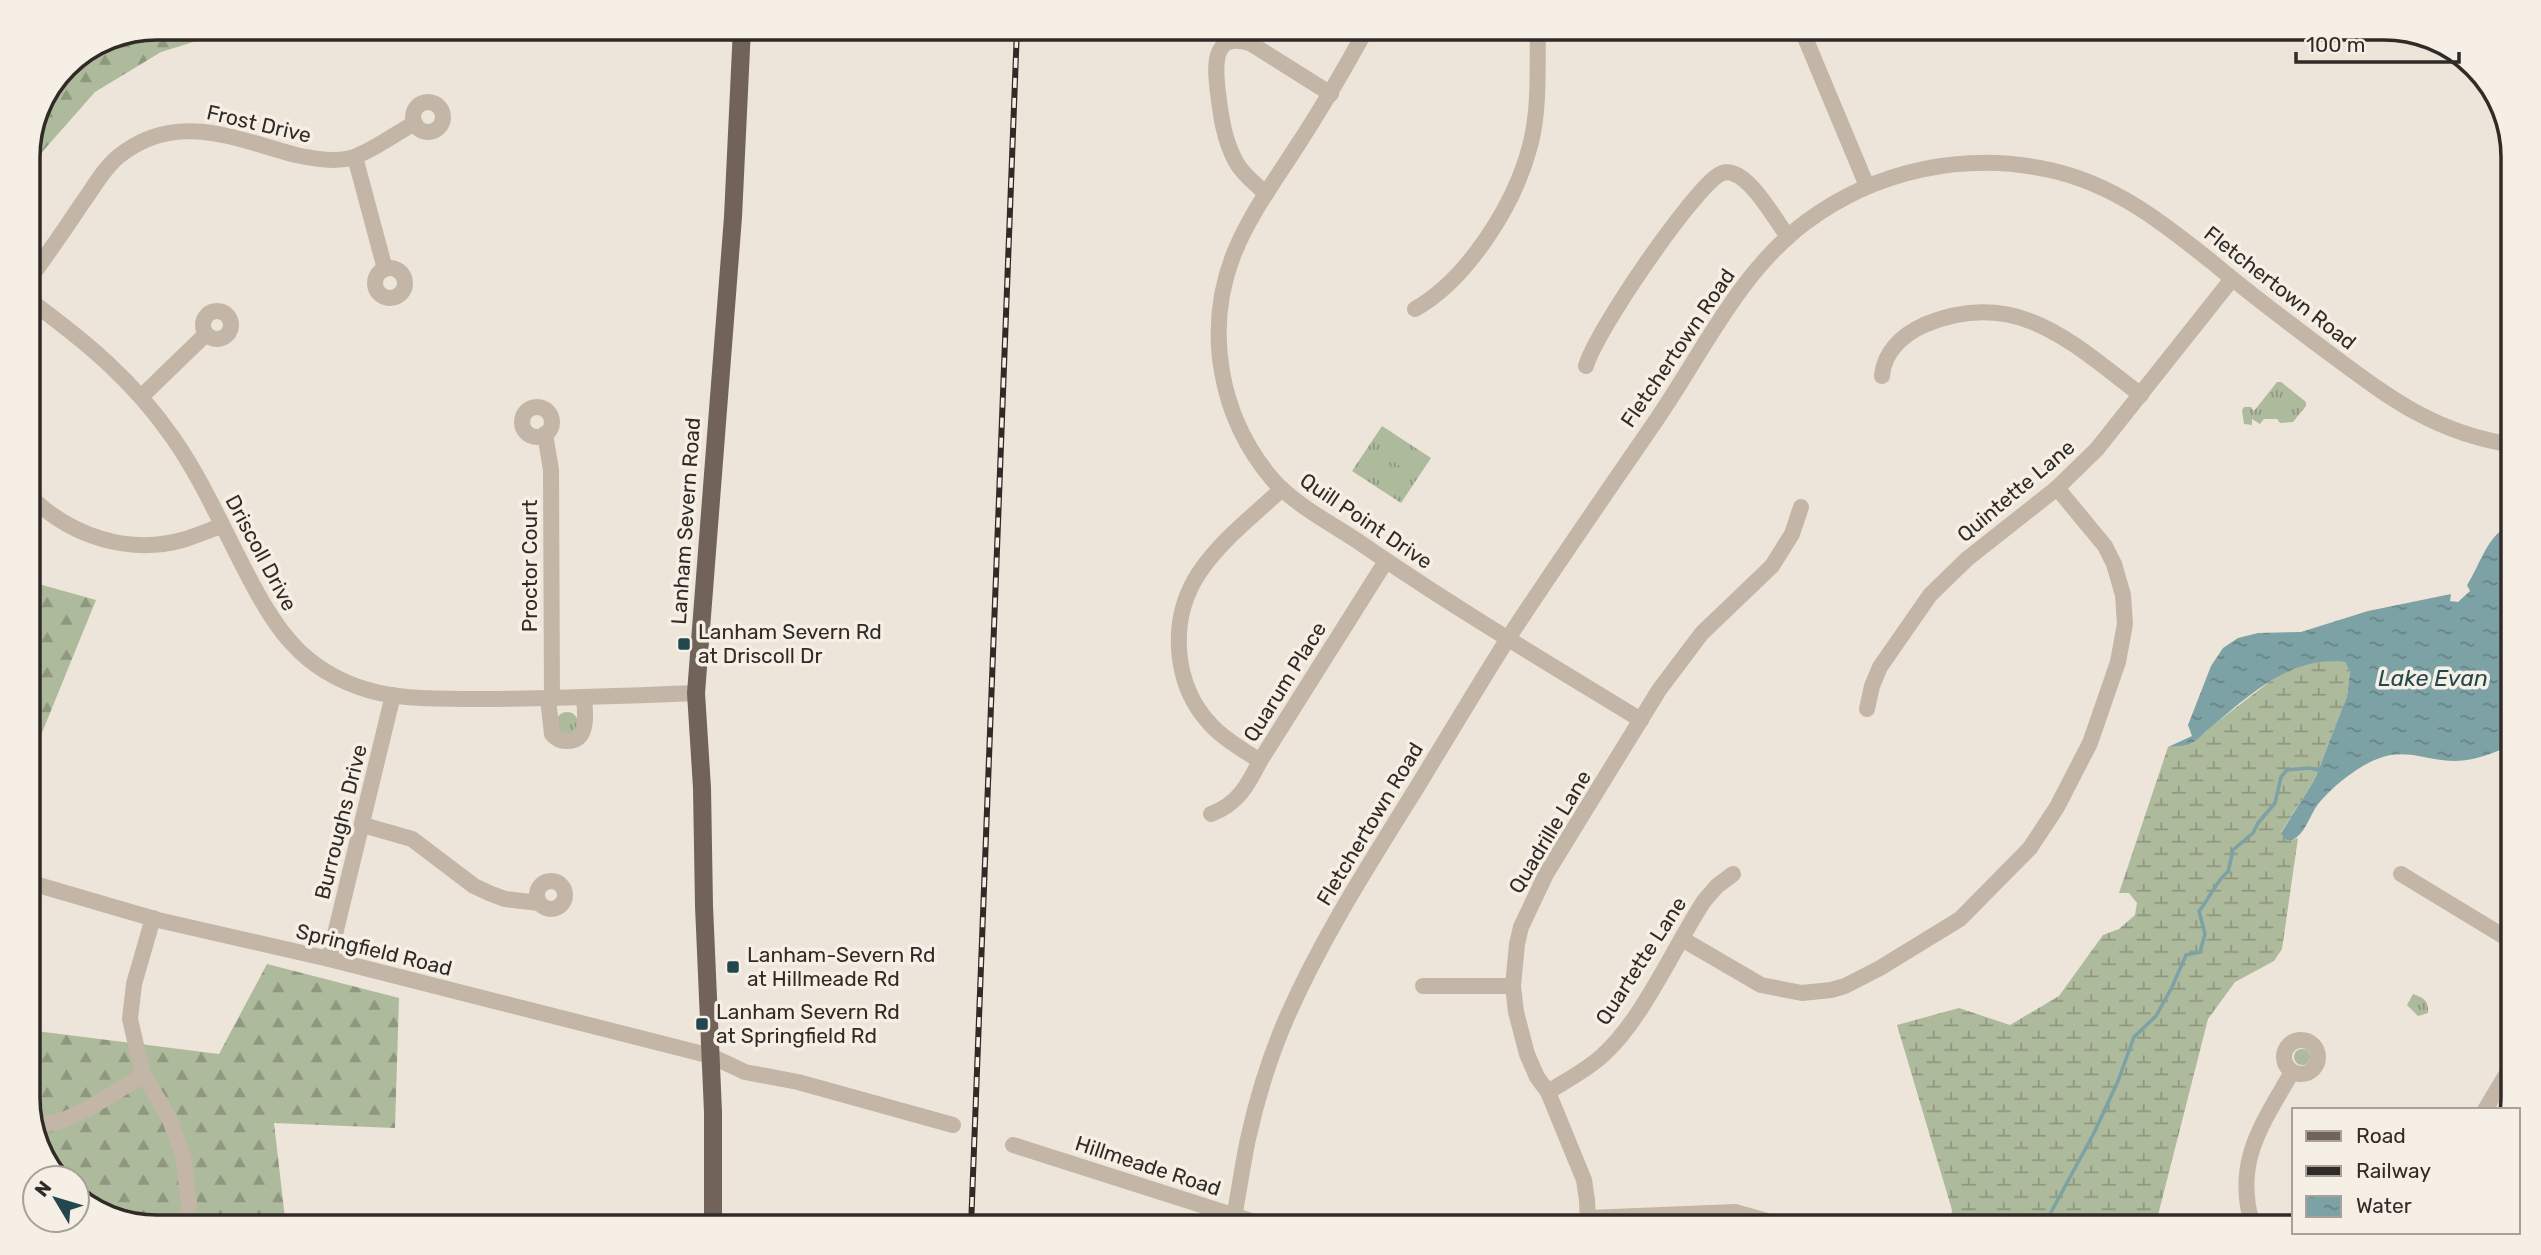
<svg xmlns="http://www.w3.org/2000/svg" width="2541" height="1255" viewBox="0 0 2541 1255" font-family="Rubik,sans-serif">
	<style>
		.grass { fill: url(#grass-tufts) }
		.forest { fill: url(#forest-firs) }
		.wetland { fill: url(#wetland-marsh) }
		.pitch { fill: #aeba9c }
		.water { fill: url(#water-ripples) }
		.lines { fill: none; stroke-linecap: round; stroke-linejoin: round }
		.stream { stroke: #7ca2a6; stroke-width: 3.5 }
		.minor { stroke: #c3b6a7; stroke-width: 16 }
		.major { stroke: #716359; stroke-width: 18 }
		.rail-casing { stroke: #312b27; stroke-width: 6 }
		.rail { stroke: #f6efe5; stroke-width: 3.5; stroke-dasharray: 10; stroke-linecap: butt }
		.poi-dot { fill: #22474d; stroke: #f6efe5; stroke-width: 2.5 }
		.labels { text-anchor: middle; stroke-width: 7; stroke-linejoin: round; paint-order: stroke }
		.street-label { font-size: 21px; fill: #312b27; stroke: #f6efe5 }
		.poi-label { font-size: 21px; fill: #312b27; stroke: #f6efe5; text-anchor: start }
		.water-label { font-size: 23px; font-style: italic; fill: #22474d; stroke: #f6efe5 }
		.rim { fill: none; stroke: #312b27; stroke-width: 3.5 }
	</style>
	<defs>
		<pattern id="grass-tufts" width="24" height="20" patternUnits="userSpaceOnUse" patternTransform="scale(1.75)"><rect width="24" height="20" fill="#aeba9c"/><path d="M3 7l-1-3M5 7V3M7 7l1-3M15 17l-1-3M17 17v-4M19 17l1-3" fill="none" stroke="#8e977f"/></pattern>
		<pattern id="forest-firs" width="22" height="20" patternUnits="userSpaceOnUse" patternTransform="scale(1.75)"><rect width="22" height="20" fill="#aeba9c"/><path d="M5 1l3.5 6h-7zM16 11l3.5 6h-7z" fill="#8e977f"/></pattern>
		<pattern id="wetland-marsh" width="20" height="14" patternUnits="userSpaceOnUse" patternTransform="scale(1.75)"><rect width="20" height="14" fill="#aeba9c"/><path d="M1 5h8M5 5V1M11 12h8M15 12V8" fill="none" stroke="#8e977f"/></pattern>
		<pattern id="water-ripples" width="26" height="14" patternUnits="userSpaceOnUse" patternTransform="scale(1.75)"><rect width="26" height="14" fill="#7ca2a6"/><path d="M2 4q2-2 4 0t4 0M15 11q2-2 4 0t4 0" fill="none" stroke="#668487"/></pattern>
	</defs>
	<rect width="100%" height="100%" fill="#ede5d9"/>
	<g class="grass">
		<path d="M2277,382H2281L2306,402V406L2293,422L2280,423L2277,419H2264L2260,424L2252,419V425L2244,424L2242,410L2244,407H2251L2254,411Z"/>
		<path d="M1382,426L1431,458L1401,503L1352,471Z"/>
		<circle cx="567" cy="723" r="11"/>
		<path d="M2413,994C2424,998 2429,1001 2428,1013L2418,1016L2407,1005Z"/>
		<circle cx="2302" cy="1057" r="8"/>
	</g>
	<g class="forest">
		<path d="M158,28H238L161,52L95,92L28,168V150L66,66L108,38Z"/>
		<path d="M28,581L96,600L28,767Z"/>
		<path d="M267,964L399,998L395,1128L274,1123L286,1227H158L101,1214L77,1193V1178H60L50,1170L28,1106V1030L219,1054Z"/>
	</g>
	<path class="wetland" d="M2324,660L2345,662L2350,672L2347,696L2315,779L2281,832L2285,839L2290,841L2298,838L2282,949L2274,961L2235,982L2208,1019L2155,1227H1949L1952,1210L1897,1025L1959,1008L2010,1025L2059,996L2103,935L2119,929L2135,915L2137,903L2129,893H2119L2168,747L2193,743L2208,729L2277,676L2302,665Z"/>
	<g class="pitch">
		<path d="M1388,436L1420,457L1410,473L1378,451Z"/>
		<path d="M1375,456L1407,477L1397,493L1365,471Z"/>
	</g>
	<path class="water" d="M2513,524V745C2494,752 2476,761 2455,761C2429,761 2406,748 2380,758C2359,765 2333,786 2319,803C2309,815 2306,835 2290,841L2285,839L2281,833L2315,779L2347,696L2350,672L2345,662C2291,655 2250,695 2211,727C2205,731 2200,738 2194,742C2188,746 2176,746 2168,747L2192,736L2188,725L2211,666L2223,648L2238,638L2258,633L2301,632L2368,611L2451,594L2450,601L2458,602L2470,591L2467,585C2481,564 2487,533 2513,524Z"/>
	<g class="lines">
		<path class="stream" d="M2043,1227L2094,1133L2118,1081L2134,1037L2156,1016L2172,987L2186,955L2200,952L2205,934L2199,911C2208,901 2218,878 2228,872L2233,850L2253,833L2258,823L2275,803L2281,777L2287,770L2309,768L2318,770"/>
		<g class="minor">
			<path d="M1367,28C1345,68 1322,108 1297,146C1274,182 1248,217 1233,256C1204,332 1220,418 1273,480C1294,504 1332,524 1359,542C1450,605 1546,662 1641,720"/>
			<path d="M1801,28L1867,186"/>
			<circle cx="428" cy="117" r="15"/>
			<path d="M355,157L385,269"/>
			<path d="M1266,194C1256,184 1243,175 1236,162C1224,140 1221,117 1218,93C1215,68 1211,31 1250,43L1331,94"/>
			<circle cx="390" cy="283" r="15"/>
			<path d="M28,281C47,255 65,229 83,202C94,187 104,168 119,156C176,110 235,139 296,155C314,159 337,163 354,157C374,150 396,133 415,123"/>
			<path d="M28,299C85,341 132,379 173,438C201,478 221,524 244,568C274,626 300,670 368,690C401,700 439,698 473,699C548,699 622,696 696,693"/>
			<path d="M1415,309C1468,279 1515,204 1530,146C1540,109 1537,67 1538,29"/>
			<circle cx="217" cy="325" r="14"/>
			<path d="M1586,366C1596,331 1688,197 1717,176C1721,173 1726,171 1732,173C1753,179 1775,219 1788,237"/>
			<path d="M1882,376C1884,352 1902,335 1924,325C2017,286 2072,343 2141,395"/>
			<path d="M142,396L206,334"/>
			<circle cx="537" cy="422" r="15"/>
			<path d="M545,434L551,470L552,699"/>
			<path d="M28,494C69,536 129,556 186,539C198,535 210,530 221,526"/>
			<path d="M548,699L552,734C556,739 560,741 567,741C590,741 585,712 584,697"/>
			<path d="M1867,709L1872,686L1880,667L1930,595L1967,559L2057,488L2097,449L2232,279"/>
			<path d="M1260,761C1244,750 1226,741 1212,726C1173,686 1168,620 1199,573C1220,541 1254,515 1282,489"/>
			<path d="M1211,814C1238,804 1248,785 1260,761L1386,561"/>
			<path d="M363,825L412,839L474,886L489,893L505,899L539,903"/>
			<path d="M2401,874L2513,942"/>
			<circle cx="551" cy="895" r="14"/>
			<path d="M28,882L158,920L329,959L711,1056L745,1072L798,1082L953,1125"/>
			<path d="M153,918L134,984L130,1019L143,1075L169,1117L183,1156L189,1203L186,1227"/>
			<path d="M1682,939L1761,985L1802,993L1831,990L1845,986L1880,968L1960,919L2030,848L2057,807L2090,743L2118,662L2125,624L2123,595L2114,564L2105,546L2057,488"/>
			<path d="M329,959L393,695"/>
			<path d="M1423,986H1513"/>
			<circle cx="2301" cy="1057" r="17"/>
			<path d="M1548,1092C1567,1080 1587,1070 1603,1055C1643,1019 1674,947 1704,901L1717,886L1733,874"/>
			<path d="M2485,1110L2513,1063"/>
			<path d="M35,1125C67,1127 115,1092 143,1075"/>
			<path d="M1013,1145L1270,1227"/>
			<path d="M1588,1218L1735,1212L1789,1227"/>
			<path d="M1232,1227C1238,1198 1242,1168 1248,1139C1257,1098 1270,1056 1287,1017C1323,935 1372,860 1419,784C1448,736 1477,688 1507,640C1556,565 1607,492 1657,419C1703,352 1739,272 1806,222C1876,170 1965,151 2050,170C2114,184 2162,222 2212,262C2250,294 2290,324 2329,353C2391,399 2435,433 2513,445"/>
			<path d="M1588,1227L1587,1200L1584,1180L1548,1092L1537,1077L1527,1054L1516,1012L1513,986L1517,944L1521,927L1546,874L1659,690L1702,633L1772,566L1792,534L1801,507"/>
			<path d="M2253,1227C2233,1163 2261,1126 2292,1072"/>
		</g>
		<path class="major" d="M713,1227V1112L704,906L702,788L696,693L733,217L742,28"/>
		<g class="rail-casing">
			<path id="rail" d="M971,1227L1017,28"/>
		</g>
		<use href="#rail" class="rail"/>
	</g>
	<g class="poi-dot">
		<rect x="677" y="637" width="14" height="14" rx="3.5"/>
		<rect x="726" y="960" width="14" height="14" rx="3.5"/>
		<rect x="695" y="1017" width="14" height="14" rx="3.5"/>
	</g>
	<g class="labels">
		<g class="street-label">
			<text transform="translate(259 124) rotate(13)" y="7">Frost Drive</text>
			<text transform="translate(2280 288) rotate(38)" y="7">Fletchertown Road</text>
			<text transform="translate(1678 348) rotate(-56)" y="7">Fletchertown Road</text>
			<text transform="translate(2016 491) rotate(-40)" y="7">Quintette Lane</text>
			<text transform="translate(686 521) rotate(-86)" y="7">Lanham Severn Road</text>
			<text transform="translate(1366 521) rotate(34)" y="7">Quill Point Drive</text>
			<text transform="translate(261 553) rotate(62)" y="7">Driscoll Drive</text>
			<text transform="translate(530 566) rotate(-90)" y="7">Proctor Court</text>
			<text transform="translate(1285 682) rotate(-58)" y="7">Quarum Place</text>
			<text transform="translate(341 822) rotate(-76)" y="7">Burroughs Drive</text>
			<text transform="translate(1370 824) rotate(-59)" y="7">Fletchertown Road</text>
			<text transform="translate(1550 832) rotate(-59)" y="7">Quadrille Lane</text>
			<text transform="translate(374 950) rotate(14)" y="7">Springfield Road</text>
			<text transform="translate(1641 961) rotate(-57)" y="7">Quartette Lane</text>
			<text transform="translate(1148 1166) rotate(18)" y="7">Hillmeade Road</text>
		</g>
		<g class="poi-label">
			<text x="698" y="639">Lanham Severn Rd<tspan x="698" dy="24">at Driscoll Dr</tspan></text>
			<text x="747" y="962">Lanham-Severn Rd<tspan x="747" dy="24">at Hillmeade Rd</tspan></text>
			<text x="716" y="1019">Lanham Severn Rd<tspan x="716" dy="24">at Springfield Rd</tspan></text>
		</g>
		<g class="water-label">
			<text x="2433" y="686">Lake Evan</text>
		</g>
	</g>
	<path d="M0 0H2541V1255H0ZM157 40H2384A117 117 0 0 1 2501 157V1098A117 117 0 0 1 2384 1215H157A117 117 0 0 1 40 1098V157A117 117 0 0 1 157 40Z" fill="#f6efe5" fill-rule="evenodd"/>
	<path class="rim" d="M157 40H2384A117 117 0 0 1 2501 157V1098A117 117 0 0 1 2384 1215H157A117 117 0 0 1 40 1098V157A117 117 0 0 1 157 40Z"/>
	<rect x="2292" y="1108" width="228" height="126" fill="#f6efe5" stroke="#a7a199" stroke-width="2"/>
	<rect x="2306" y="1131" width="35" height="10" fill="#716359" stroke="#a7a199" stroke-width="2"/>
	<text x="2356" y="1143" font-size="21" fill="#312b27">Road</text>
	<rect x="2306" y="1166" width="35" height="10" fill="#312b27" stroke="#a7a199" stroke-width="2"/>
	<text x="2356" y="1178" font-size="21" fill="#312b27">Railway</text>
	<rect x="2306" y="1196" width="35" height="21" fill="url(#water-ripples)" stroke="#a7a199" stroke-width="2"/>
	<text x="2356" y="1213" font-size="21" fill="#312b27">Water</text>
	<g transform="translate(56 1199) rotate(308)"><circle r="33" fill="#f6efe5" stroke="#a7a199" stroke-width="2"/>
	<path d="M0-5L12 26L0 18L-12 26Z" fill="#22474d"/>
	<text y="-10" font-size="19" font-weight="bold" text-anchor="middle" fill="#312b27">N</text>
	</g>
	<path d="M2296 52v10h163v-10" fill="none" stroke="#312b27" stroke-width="3.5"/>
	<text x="2306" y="52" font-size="21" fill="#312b27" stroke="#f6efe5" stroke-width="5" paint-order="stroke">100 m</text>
</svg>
